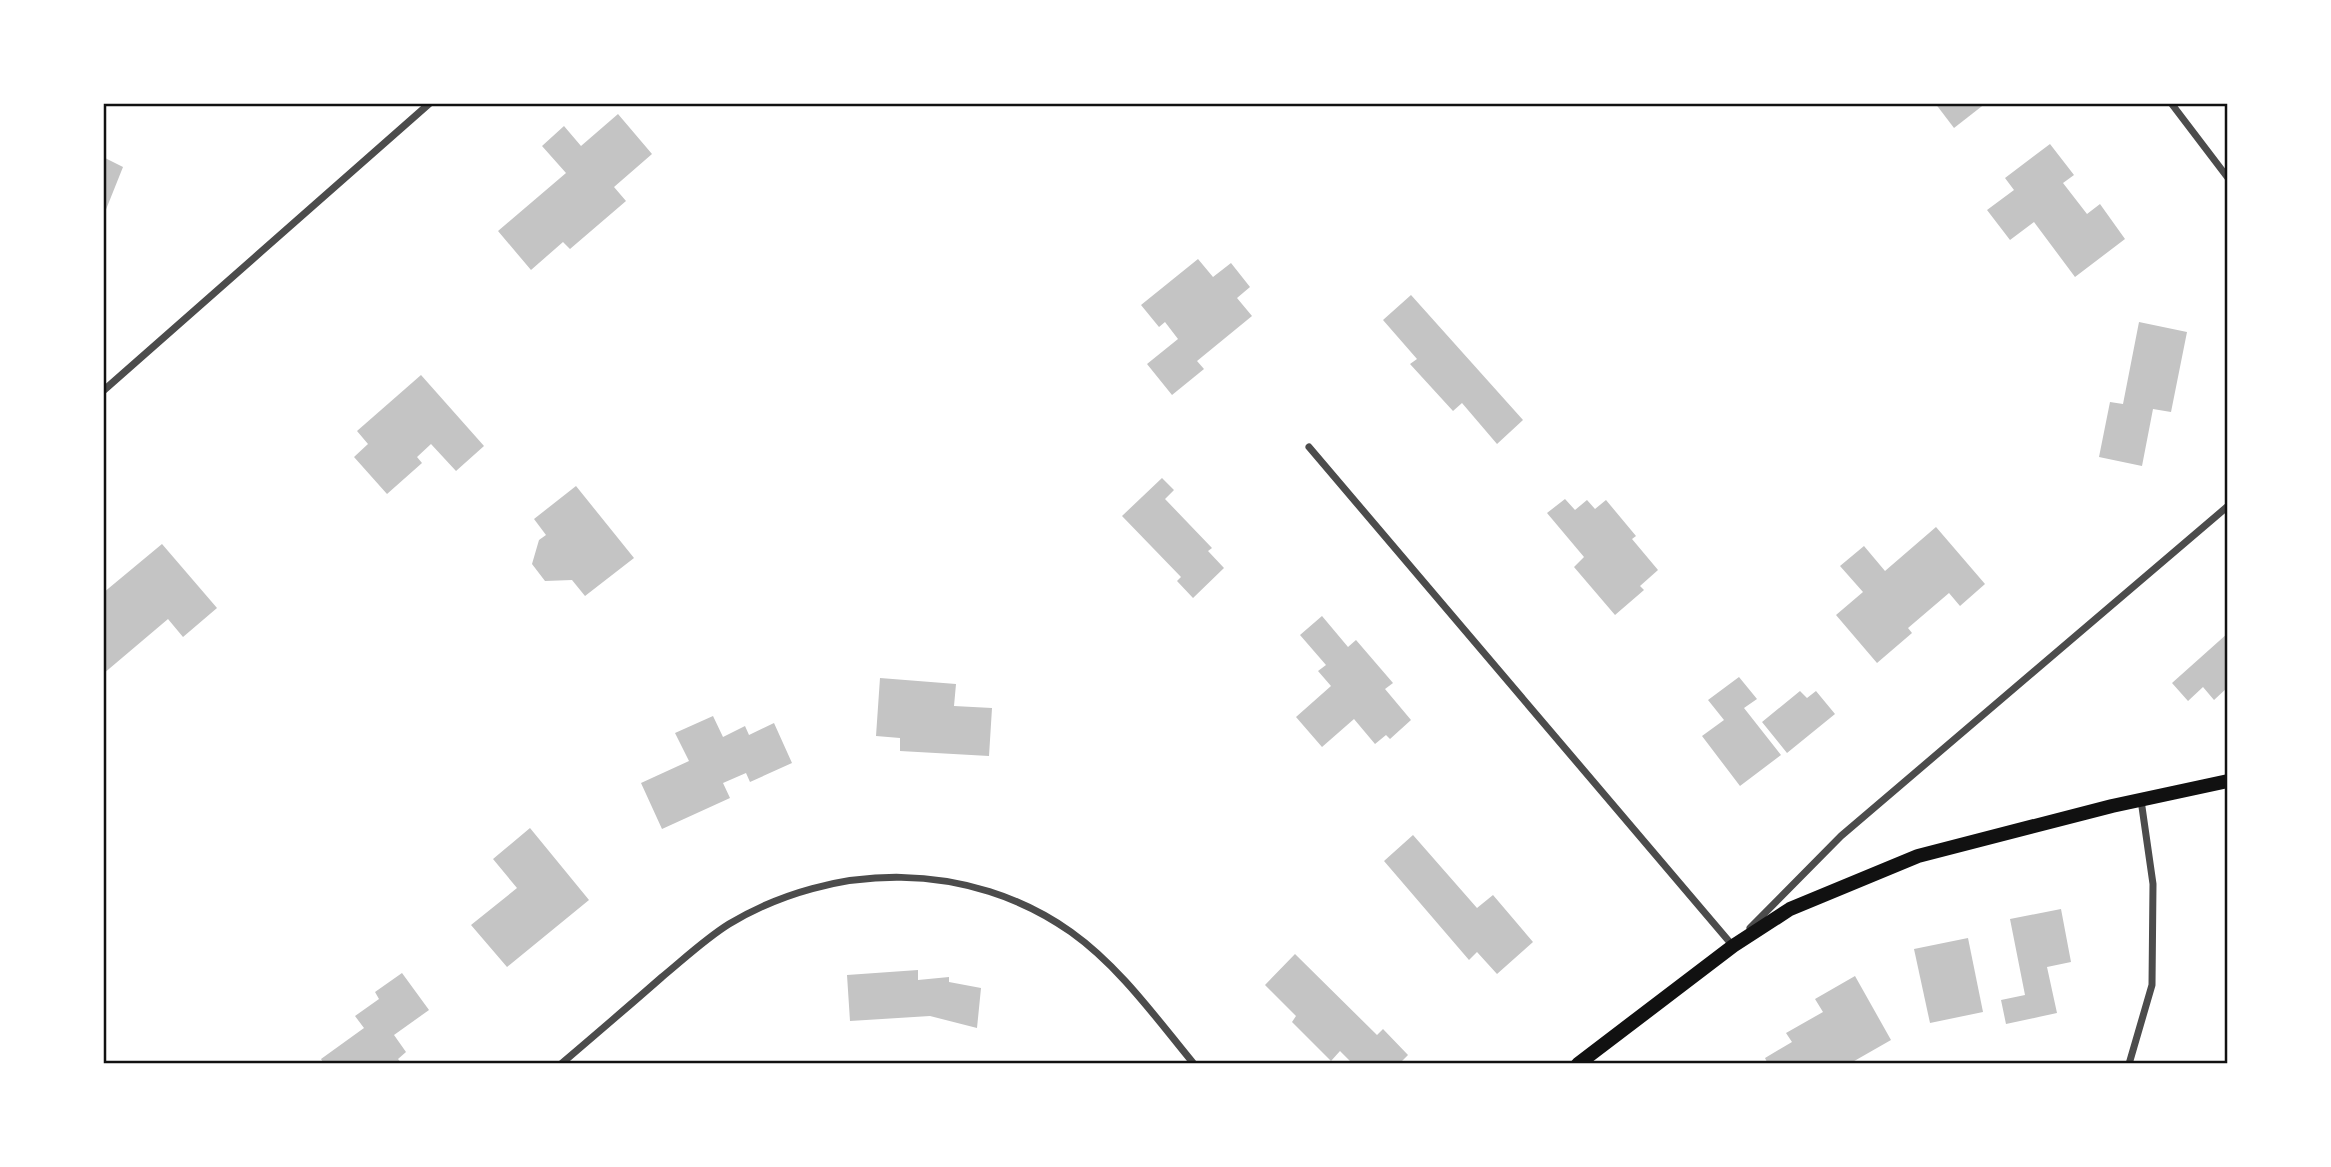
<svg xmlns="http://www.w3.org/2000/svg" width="2331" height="1167" viewBox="0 0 2331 1167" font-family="'Public Sans',sans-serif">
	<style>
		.building { fill: #c4c4c4 }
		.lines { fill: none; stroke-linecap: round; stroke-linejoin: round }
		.minor { stroke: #4c4c4c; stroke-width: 7 }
		.secondary { stroke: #111; stroke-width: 14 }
		.neatline { fill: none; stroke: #111; stroke-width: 2.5 }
	</style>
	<rect width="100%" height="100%" fill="#fff"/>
	<g class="building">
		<path d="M1935,103H1986L1954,128Z"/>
		<path d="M618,114L652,154L614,187L626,201L570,249L563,242L531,270L498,231L566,173L542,146L564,126L581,146Z"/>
		<path d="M2050,144L2074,175L2063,183L2087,214L2100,204L2125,239L2075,277L2034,222L2010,240L1987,210L2014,190L2005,178Z"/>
		<path d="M103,157L123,167L103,217Z"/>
		<path d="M1198,259L1213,277L1231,263L1250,287L1237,298L1252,316L1197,361L1204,369L1172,395L1147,364L1178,339L1165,322L1159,327L1141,305Z"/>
		<path d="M1411,295L1523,420L1497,444L1462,403L1453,411L1410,364L1417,359L1383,320Z"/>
		<path d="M2139,322L2187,332L2171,412L2153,409L2142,466L2099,457L2110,402L2123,404Z"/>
		<path d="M421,375L484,446L456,471L431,444L417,457L422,463L387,494L354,457L368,444L357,431Z"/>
		<path d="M1162,478L1174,490L1165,499L1212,548L1208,551L1224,568L1193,598L1177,581L1181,577L1122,516Z"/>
		<path d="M576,486L634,558L585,596L572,580L545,581L532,564L539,540L546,535L534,519Z"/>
		<path d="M1565,499L1575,510L1587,500L1595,509L1606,500L1636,536L1632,539L1658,570L1640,586L1644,590L1615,615L1574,567L1584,557L1547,513Z"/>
		<path d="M1936,527L1985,584L1960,606L1949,593L1908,628L1912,633L1877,663L1836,615L1863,592L1840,566L1864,546L1885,571Z"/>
		<path d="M162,544L217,608L183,637L168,619L103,674V593Z"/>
		<path d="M1322,616L1348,647L1356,640L1393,683L1385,689L1411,720L1390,739L1386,735L1375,744L1354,719L1322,747L1296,717L1331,686L1318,671L1326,665L1300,635Z"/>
		<path d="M2228,633V687L2214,700L2203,687L2188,701L2172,683Z"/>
		<path d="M1739,677L1757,699L1744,708L1781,755L1740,786L1702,736L1724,720L1708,700Z"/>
		<path d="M880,678L956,684L954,706L992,708L989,756L900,751V738L876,736Z"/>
		<path d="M1800,691L1807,698L1816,691L1835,714L1787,753L1762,722Z"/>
		<path d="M713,716L723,737L745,726L749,735L774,723L792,763L750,782L746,773L723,783L730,798L662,829L641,783L689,761L675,733Z"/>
		<path d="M530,828L589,900L507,967L471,925L517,888L493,859Z"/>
		<path d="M1413,835L1477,908L1493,895L1533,942L1497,974L1477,952L1469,960L1384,861Z"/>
		<path d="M2061,909L2071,962L2047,967L2057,1013L2006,1024L2001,1000L2025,995L2010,919Z"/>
		<path d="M1968,938L1983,1012L1930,1023L1914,949Z"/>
		<path d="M1295,954L1377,1035L1383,1029L1408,1055L1399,1064H1353L1340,1051L1331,1061L1292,1022L1296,1016L1265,985Z"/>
		<path d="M918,970V980L949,977V982L981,988L977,1028L930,1016L850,1021L847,975Z"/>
		<path d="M402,973L429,1010L394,1035L406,1052L398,1059L402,1064H324L321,1059L364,1028L355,1016L379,999L375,992Z"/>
		<path d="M1855,976L1891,1040L1849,1064H1768L1765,1058L1792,1042L1786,1033L1823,1012L1815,999Z"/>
	</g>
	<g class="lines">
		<g class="minor">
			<path d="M2171,103L2228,178"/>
			<path d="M103,391L430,103"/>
			<path d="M1309,447L1733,946L1735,944"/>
			<path d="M1750,928L1841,836L2228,506"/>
			<path d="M561,1064C595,1035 629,1006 662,977C684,959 705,939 729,924C834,861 969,860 1071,932C1120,967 1156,1018 1194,1064"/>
			<path d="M2129,1064L2152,985L2153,884L2141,800"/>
		</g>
		<path class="secondary" d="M1578,1064L1733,946L1790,909L1918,856L2112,806L2228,781"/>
	</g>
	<rect width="2331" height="1167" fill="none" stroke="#ffffff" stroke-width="210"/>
	<rect x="105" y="105" width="2121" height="957" class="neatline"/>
</svg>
